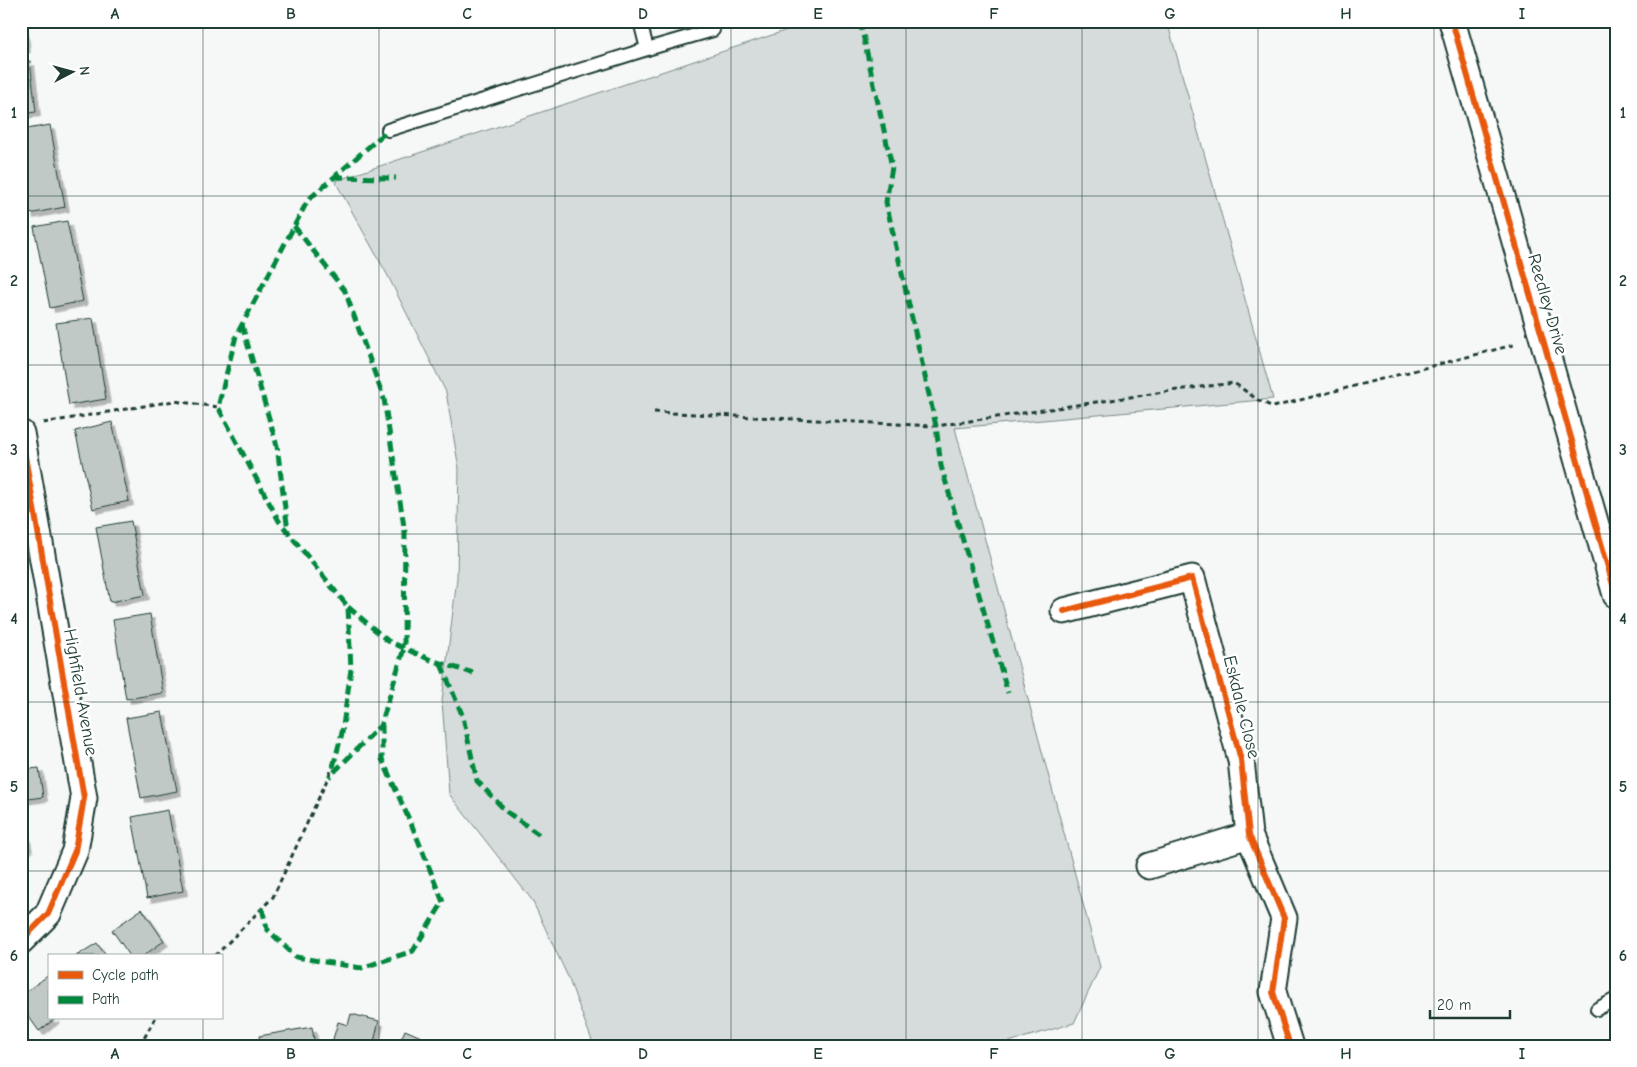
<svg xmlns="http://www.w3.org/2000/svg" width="1637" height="1067" viewBox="0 0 1637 1067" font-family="'Comic Neue',sans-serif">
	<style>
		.green { fill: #d6dcdb; stroke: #7a8c88 }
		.building { fill: #c0c9c6; stroke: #1f3d34; filter: url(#shadow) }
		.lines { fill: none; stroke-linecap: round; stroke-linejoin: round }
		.lane-casing { stroke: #1f3d34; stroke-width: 16 }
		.street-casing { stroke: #1f3d34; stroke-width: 29 }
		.path { stroke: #1f3d34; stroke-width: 3; stroke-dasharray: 5 4; stroke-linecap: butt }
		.lane { stroke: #fff; stroke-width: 12 }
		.street { stroke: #fff; stroke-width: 25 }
		.quiet { stroke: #00873e; stroke-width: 5; stroke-dasharray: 10 5; stroke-linecap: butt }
		.cycleway-casing { stroke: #fff; stroke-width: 9 }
		.cycleway { stroke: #e8590c; stroke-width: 6 }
		.grid { fill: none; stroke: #1f3d34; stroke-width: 1; stroke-opacity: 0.55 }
		.labels { text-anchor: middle; stroke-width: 5; stroke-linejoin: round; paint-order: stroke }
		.street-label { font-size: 18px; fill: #1f3d34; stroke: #fff }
		.neatline { fill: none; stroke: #1f3d34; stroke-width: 2 }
		.grid-label { font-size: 16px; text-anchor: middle; font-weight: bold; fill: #1f3d34 }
	</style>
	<defs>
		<filter id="shadow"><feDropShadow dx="4.5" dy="4.5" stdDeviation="0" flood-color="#0004"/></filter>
	</defs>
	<rect width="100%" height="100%" fill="#f6f7f7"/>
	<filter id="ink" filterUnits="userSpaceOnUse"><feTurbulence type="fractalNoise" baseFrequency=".02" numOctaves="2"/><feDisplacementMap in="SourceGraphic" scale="10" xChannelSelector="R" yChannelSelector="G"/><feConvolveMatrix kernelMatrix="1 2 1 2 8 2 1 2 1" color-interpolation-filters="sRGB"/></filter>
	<g filter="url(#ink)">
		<path class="green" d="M814,21H1167L1273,399L955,428L1100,967L1074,1023L995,1046H594L568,977L532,900L449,794L442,701L457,578L459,469L446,392L388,276L335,181Z"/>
		<g class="building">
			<path d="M21,22H23L26,48L21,49Z"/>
			<path d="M30,61L36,112L21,114V62Z"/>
			<path d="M50,125L65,207L29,214L21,173V130Z"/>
			<path d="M67,221L83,301L50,308L34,227Z"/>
			<path d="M93,318L106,399L69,405L56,323Z"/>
			<path d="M112,422L129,501L93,509L75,431Z"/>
			<path d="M131,521L145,595L110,602L96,527Z"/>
			<path d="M150,614L163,693L126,699L113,620Z"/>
			<path d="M162,712L177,791L141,798L126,718Z"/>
			<path d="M39,768L43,797L21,800V770Z"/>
			<path d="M21,809L28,848L21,850Z"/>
			<path d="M168,810L183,891L147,898L132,817Z"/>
			<path d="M142,909L164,941L143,956H130L112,930Z"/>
			<path d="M97,943L106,956H76Z"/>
			<path d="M49,975V1018H56L39,1031L21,1006V995Z"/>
			<path d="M351,1014L379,1021L373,1046H331L338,1022L348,1025Z"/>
			<path d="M312,1027L315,1046H261L259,1036Z"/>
			<path d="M405,1030L442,1046H398Z"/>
		</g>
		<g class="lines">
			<g class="lane-casing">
				<g id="lane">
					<path d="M640,21L647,49L713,30"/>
					<path d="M388,130L647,49"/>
					<path d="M1597,1009L1616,999"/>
				</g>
			</g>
			<g class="street-casing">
				<g id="street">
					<path d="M1452,21L1616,595"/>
					<path d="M21,433L84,798L75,851L48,914L21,941"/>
					<path d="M1064,611L1192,578L1241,760L1249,835L1284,918L1273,992L1290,1046"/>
					<path d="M1149,866L1249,835"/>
				</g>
			</g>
			<g class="path">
				<path d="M654,412L936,426L1184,389L1234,383L1258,400L1273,407L1517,344"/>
				<path d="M43,423L174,401L218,407"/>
				<path d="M215,956L273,897L333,767"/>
				<path d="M140,1046L155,1018"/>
			</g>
			<use href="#lane" class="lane"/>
			<use href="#street" class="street"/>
			<g class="quiet">
				<path d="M860,21L892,167L886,202L936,426L941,466L1008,693"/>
				<path d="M334,177L396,178"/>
				<path d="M294,226L345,291L384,399L405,533L404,648L381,725L329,777"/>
				<path d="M242,325L277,446L288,531"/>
				<path d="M348,607L388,641L431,660L473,673"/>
				<path d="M441,664L463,717L477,781L507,812L541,836"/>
				<path d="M333,767L342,733L351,669L348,607L279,521L218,407L236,336L308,200L388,130"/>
				<path d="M262,908L267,929L296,957L361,968L413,951L443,902L416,835L382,759V723"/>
			</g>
			<g class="cycleway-casing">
				<g id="cycleway">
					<path d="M1452,21L1616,595"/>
					<path d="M21,433L84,798L75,851L48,914L21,941"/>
					<path d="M1064,611L1192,578L1241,760L1249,835L1284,918L1273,992L1290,1046"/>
				</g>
			</g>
			<use href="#cycleway" class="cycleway"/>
		</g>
	</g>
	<path class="grid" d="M203,21V956M379,21V1046M555,21V1046M731,21V1046M906,21V1046M1082,21V1046M1258,21V1046M1434,21V1046M21,196H1616M21,365H1616M21,534H1616M21,702H1616M21,871H1616M203,1018V1046"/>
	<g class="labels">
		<g class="street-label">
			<text transform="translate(1548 304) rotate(74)" y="6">Reedley Drive</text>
			<text transform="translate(81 692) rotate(80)" y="6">Highfield Avenue</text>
			<text transform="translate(1242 707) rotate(76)" y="6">Eskdale Close</text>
		</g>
	</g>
	<rect width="1637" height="1067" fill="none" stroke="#fff" stroke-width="55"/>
	<rect x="48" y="954" width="175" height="65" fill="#ffffff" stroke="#a5b1ae"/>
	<rect x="58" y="971" width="25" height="8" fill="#e8590c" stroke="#a5b1ae"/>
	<text x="92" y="980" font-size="15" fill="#1f3d34">Cycle path</text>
	<rect x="58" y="996" width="25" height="8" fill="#00873e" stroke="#a5b1ae"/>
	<text x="92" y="1004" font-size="15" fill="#1f3d34">Path</text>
	<g transform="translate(72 72) rotate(84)" stroke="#ffffff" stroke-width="4" paint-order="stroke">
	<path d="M0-4L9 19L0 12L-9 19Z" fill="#1f3d34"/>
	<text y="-8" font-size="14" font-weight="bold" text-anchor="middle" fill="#1f3d34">N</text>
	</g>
	<path d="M1430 1010v8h80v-8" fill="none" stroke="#1f3d34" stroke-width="2.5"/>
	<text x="1437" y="1010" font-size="15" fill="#1f3d34" stroke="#ffffff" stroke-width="4" paint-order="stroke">20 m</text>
	<rect x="28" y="28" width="1582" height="1012" class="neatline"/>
	<g class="grid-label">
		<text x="115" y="19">A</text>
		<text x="291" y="19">B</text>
		<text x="467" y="19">C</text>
		<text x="643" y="19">D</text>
		<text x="818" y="19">E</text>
		<text x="994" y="19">F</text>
		<text x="1170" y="19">G</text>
		<text x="1346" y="19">H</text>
		<text x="1522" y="19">I</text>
		<text x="14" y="118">1</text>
		<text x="1623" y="118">1</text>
		<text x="14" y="286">2</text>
		<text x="1623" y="286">2</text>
		<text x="14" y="455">3</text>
		<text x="1623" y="455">3</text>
		<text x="14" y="624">4</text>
		<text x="1623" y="624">4</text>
		<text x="14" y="792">5</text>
		<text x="1623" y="792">5</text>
		<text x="14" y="961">6</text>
		<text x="1623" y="961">6</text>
		<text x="115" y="1059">A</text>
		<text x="291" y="1059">B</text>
		<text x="467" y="1059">C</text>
		<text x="643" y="1059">D</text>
		<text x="818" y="1059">E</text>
		<text x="994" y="1059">F</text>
		<text x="1170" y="1059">G</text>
		<text x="1346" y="1059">H</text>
		<text x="1522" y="1059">I</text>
	</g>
</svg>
